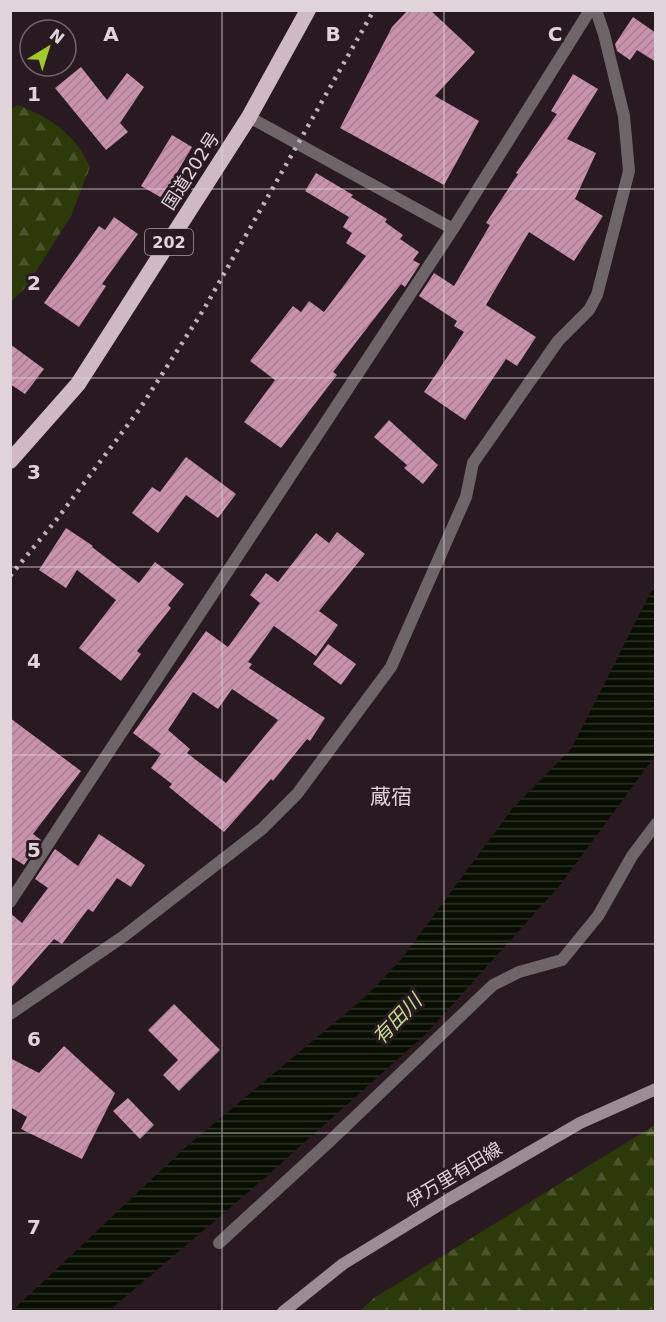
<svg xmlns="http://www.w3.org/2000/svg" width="666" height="1322" viewBox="0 0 666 1322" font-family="'DejaVu Sans','Noto Sans JP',sans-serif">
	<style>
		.forest { fill: url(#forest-firs) }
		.water { fill: url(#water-rules) }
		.building { fill: url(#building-hatch); fill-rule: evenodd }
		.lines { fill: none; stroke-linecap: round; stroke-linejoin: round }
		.minor { stroke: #6e6569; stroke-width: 12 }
		.secondary { stroke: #9b8d93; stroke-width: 12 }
		.trunk { stroke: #cfbac3; stroke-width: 16 }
		.rail { stroke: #bfb2b9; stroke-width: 4.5; stroke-dasharray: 3 6; stroke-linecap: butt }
		.grid { fill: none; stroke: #e0d4da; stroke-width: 1.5; stroke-opacity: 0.55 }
		.labels { text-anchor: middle; stroke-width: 6; stroke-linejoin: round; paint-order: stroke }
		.shield { fill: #291921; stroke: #a99ca2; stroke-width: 1.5 }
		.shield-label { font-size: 16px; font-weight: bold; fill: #e0d4da }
		.street-label { font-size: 18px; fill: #e0d4da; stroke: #291921 }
		.water-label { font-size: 20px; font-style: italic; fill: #c0db8e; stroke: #291921 }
		.quarter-label { font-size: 21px; fill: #e0d4da; stroke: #291921 }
		.grid-label { font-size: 20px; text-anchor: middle; font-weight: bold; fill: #e0d4da; stroke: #291921; stroke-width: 6; stroke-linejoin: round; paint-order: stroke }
	</style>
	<defs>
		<pattern id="forest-firs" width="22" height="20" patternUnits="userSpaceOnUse" patternTransform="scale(1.5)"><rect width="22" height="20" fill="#2c3909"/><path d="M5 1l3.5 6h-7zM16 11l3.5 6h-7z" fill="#4a552c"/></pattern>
		<pattern id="water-rules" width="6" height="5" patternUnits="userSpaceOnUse" patternTransform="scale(1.5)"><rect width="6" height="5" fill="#090f00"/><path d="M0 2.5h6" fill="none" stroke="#2d3125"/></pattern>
		<pattern id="building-hatch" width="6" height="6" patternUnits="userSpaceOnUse" patternTransform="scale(1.5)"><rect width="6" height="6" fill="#c892ad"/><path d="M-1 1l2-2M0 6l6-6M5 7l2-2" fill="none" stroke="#a77e92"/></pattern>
	</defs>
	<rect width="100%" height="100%" fill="#291921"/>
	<g class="forest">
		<path d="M18,105C52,119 74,133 90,167L71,216L26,287L11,302L10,110Z"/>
		<path d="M655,1125V1311H360L374,1298Z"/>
	</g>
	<path class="water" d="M655,584V756L561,884L427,1033L267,1176L109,1311H12L187,1146L364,998L400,961L512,809L571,749Z"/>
	<g class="building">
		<path d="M408,10H430L475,52L435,96L479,121L444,185L340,128L392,27Z"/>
		<path d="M633,17L656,33V62L637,50L630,60L617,51L615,44Z"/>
		<path d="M81,67L107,100L127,73L144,87L120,123L128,132L106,150L55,88Z"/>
		<path d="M573,74L598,89L567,139L596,153L575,199L603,216L574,261L529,232L486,305L536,337L517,366L506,359L465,420L424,392L464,332L454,326L457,321L419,296L434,273L454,286L490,225L486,223L518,174L516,173L557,114L551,111Z"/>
		<path d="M172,135L192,147L162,198L141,186Z"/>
		<path d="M316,173L353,195L351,197L387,219L385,222L403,235L400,239L419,252L413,260L420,264L405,287L401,284L333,372L337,375L281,448L244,422L275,380L250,361L293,306L301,312L309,301L324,312L366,256L346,243L352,233L343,227L349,217L305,191Z"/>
		<path d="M114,217L138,234L102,284L106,286L79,327L44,303L99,226L105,230Z"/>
		<path d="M10,344L44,369L25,394L10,384Z"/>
		<path d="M389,420L438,465L423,484L404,468L407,465L374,437Z"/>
		<path d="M186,457L236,494L218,518L186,495L158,533L132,513L152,487L160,492Z"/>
		<path d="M66,528L93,546L92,547L139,583L155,562L184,584L168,605L171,608L137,651L141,654L121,681L79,648L116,600L77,570L66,588L39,570Z"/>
		<path d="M337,532L365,554L319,611L338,625L316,656L274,626L248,662L252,664L249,668L325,718L310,741L307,739L273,781L271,779L224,832L169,787L172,784L151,768L161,754L133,733L206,631L228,647L260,603L250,595L266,573L278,582L316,533L329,543ZM232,689L278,720L226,783L187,753L190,749L168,730L193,692L218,709Z"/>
		<path d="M328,644L356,664L341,685L313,664Z"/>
		<path d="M10,718L81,771L33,834L41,840L24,865L10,856Z"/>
		<path d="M99,834L145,865L131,887L117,878L93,912L88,909L62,944L54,939L10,989V913L22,923L48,888L35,879L55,849L78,866Z"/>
		<path d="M174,1004L220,1050L179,1091L163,1075L178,1060L148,1030Z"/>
		<path d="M64,1046L115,1093L82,1159L21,1129L27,1117L10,1107V1058L39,1073Z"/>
		<path d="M128,1098L154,1125L140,1139L113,1111Z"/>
	</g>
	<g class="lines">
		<g class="minor">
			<path d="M249,117L453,229"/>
			<path d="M10,902L453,229L590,10"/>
			<path d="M10,1014L124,936L262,829L297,794L391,667L466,497L473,463L558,341L589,310L597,295L629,171L624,116L604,34L596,10"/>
			<path d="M219,1243L330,1141L493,985L519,972L562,960L598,916L632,856L656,824"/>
		</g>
		<path class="secondary" d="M283,1312L343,1264L449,1199L580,1123L656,1089"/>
		<path class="trunk" d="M10,461L78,384L249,117L308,10"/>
		<path class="rail" d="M10,576L57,519L139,410L204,309L374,10"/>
	</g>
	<path class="grid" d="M222,10V1312M444,10V1312M10,189H656M10,378H656M10,567H656M10,755H656M10,944H656M10,1133H656"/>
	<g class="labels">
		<rect class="shield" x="145" y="229" width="48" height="26" rx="4.5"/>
		<g class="shield-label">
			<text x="169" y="248">202</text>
		</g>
		<g class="street-label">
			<text transform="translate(191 171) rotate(-57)" y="6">国道202号</text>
			<text transform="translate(454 1175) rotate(-31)" y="6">伊万里有田線</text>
		</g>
		<g class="water-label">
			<text transform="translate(397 1019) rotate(-46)" y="7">有田川</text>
		</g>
		<g class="quarter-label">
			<text x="391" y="804">蔵宿</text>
		</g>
	</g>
	<g class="grid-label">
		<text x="111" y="41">A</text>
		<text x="333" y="41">B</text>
		<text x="555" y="41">C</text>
		<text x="34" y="101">1</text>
		<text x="34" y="290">2</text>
		<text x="34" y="479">3</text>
		<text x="34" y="668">4</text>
		<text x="34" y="857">5</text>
		<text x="34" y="1046">6</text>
		<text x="34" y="1234">7</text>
	</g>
	<rect width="666" height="1322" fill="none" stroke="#e0d4da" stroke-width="24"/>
	<g transform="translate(48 48) rotate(38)"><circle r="28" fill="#291921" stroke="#72646b" stroke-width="1.5"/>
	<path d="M0-4.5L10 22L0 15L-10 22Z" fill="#9fca2c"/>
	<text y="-9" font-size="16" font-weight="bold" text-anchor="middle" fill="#e0d4da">N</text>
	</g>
</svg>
